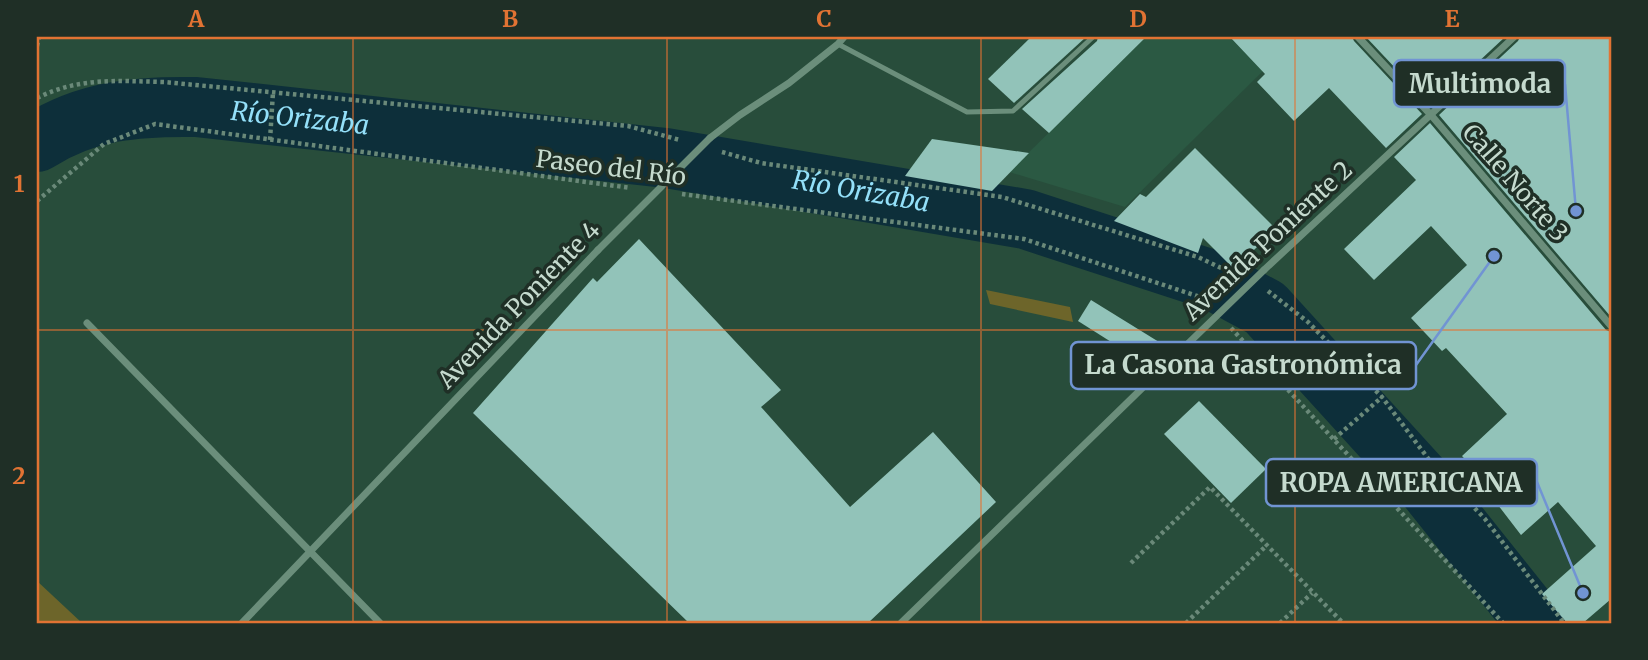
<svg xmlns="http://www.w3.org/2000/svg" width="1648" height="660" viewBox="0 0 1648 660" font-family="Merriweather,serif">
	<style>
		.built { fill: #2b5943 }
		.green { fill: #6d652a }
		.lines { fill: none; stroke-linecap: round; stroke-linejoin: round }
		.river { stroke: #0d2f3a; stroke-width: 60 }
		.building { fill: #92c3b9 }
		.path { stroke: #6a8979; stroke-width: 4.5; stroke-dasharray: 3.5 3.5; stroke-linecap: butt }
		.service { stroke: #6b8e7b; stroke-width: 5 }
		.minor { stroke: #6b8e7b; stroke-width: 7 }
		.minor-bridge { stroke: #6b8e7b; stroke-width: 7 }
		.grid { fill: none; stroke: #e17333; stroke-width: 2; stroke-opacity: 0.55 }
		.labels { text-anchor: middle; stroke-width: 7; stroke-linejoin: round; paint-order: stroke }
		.street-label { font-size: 24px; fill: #c5dace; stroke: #1f2f26 }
		.water-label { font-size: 26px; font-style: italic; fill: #94e0f9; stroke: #1f2f26 }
		.leader { fill: none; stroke: #7194d3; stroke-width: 2.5 }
		.callout-dot { fill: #7194d3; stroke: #1f2f26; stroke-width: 2.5 }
		.callout { fill: #1f2f26; stroke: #7194d3; stroke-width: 2.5 }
		.callout-label { font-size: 26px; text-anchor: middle; font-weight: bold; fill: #c5dace }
		.neatline { fill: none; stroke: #e17333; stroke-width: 2.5 }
		.grid-label { font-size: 23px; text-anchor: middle; font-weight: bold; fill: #e17333 }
	</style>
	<rect width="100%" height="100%" fill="#284d3b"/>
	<path class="built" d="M1146,37H1230L1263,71L1125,207L1009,172Z"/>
	<g class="green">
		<path d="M986,290L1070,307L1073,322L990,304Z"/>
		<path d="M37,581L82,623H37Z"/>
	</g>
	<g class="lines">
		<path class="river" id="s1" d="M37,142C87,110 138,106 196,107L666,158L1025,219L1215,281L1265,308L1426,485L1536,623"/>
	</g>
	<g class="building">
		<path d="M1031,37H1086L1014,103L988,79Z"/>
		<path d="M1098,37H1146L1049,133L1022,109L1097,41Z"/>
		<path d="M1230,37H1352L1354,41L1422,114L1386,148L1329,88L1294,121L1257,82L1265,74Z"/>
		<path d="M1366,37H1505L1431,106Z"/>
		<path d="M1520,37H1611V317L1439,115L1518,41Z"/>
		<path d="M1430,123L1606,330L1611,332V599L1583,623H1567L1542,594L1596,546L1558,502L1521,535L1488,492L1492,489L1462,456L1507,414L1446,348L1442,351L1411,318L1467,265L1431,226L1374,280L1344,249L1416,180L1394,157Z"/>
		<path d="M932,139L1029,153L992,191L905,176Z"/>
		<path d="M1195,148L1276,229L1234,269L1203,238L1198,253L1114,221L1140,194L1146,197Z"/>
		<path d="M639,239L781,390L761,407L850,507L933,432L996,502L868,623H689L473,413L593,278L597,282Z"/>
		<path d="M1091,300L1159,342L1146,364L1078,321Z"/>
		<path d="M1199,401L1266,469L1231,503L1164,434Z"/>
	</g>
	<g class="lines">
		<g class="path">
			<path d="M37,46L39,37"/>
			<path d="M37,98C79,77 118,81 164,82L628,126L680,140"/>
			<path d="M270,140L273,92"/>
			<path d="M722,152L761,163L1002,197L1198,257L1232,273"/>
			<path d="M682,194L1024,239L1197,296L1204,303"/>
			<path d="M37,201L104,144L155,124L631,188"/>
			<path d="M1268,291L1308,322L1382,397L1430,461L1485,519L1564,623"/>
			<path d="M1231,328L1503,623"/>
			<path d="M1334,439L1382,397"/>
			<path d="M1131,563L1210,487L1343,623"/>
			<path d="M1186,623L1266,546"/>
			<path d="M1280,623L1312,593"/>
		</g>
		<path class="service" d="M838,44L967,112L1013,111L1093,37"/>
		<g class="minor">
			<path d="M1358,37L1431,115L1611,326"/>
			<path d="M710,138L740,115L789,83L838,44L844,37"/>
			<path d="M1264,270L1514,37"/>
			<path d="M87,323L380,623"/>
			<path d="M242,623L598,250"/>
			<path d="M901,623L1168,363"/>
		</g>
		<g class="minor-bridge">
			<path d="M598,250L710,138"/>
			<path d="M1168,363L1264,270"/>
		</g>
	</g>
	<path class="grid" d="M353,37V623M667,37V623M981,37V623M1295,37V623M37,330H1611"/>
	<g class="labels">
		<g class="street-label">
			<text transform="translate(611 168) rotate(7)" y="8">Paseo del Río</text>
			<text transform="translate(1515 183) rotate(49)" y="8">Calle Norte 3</text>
			<text transform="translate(1268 241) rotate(-43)" y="8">Avenida Poniente 2</text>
			<text transform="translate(519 305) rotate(-46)" y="8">Avenida Poniente 4</text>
		</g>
		<g class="water-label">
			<text dy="9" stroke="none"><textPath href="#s1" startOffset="270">Río Orizaba</textPath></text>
			<text dy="9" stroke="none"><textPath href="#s1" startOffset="836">Río Orizaba</textPath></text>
		</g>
	</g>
	<path class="leader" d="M1576 211L1565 84M1494 256L1416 365M1583 593L1537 482"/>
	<g class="callout-dot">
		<circle cx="1576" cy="211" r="7"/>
		<circle cx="1494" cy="256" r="7"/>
		<circle cx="1583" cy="593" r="7"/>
	</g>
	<g class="callout">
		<rect x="1394" y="60" width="171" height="47" rx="7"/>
		<rect x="1071" y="342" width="345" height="47" rx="7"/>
		<rect x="1266" y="459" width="271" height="47" rx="7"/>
	</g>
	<g class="callout-label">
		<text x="1480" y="93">Multimoda</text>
		<text x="1243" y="374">La Casona Gastronómica</text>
		<text x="1401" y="492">ROPA AMERICANA</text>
	</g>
	<rect width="1648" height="660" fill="none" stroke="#1f2f26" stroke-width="77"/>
	<rect x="38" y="38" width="1572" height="584" class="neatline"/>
	<g class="grid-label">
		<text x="196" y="27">A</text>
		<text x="510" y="27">B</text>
		<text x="824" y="27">C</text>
		<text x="1138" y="27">D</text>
		<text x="1452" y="27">E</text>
		<text x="19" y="192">1</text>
		<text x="19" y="484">2</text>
	</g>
</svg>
